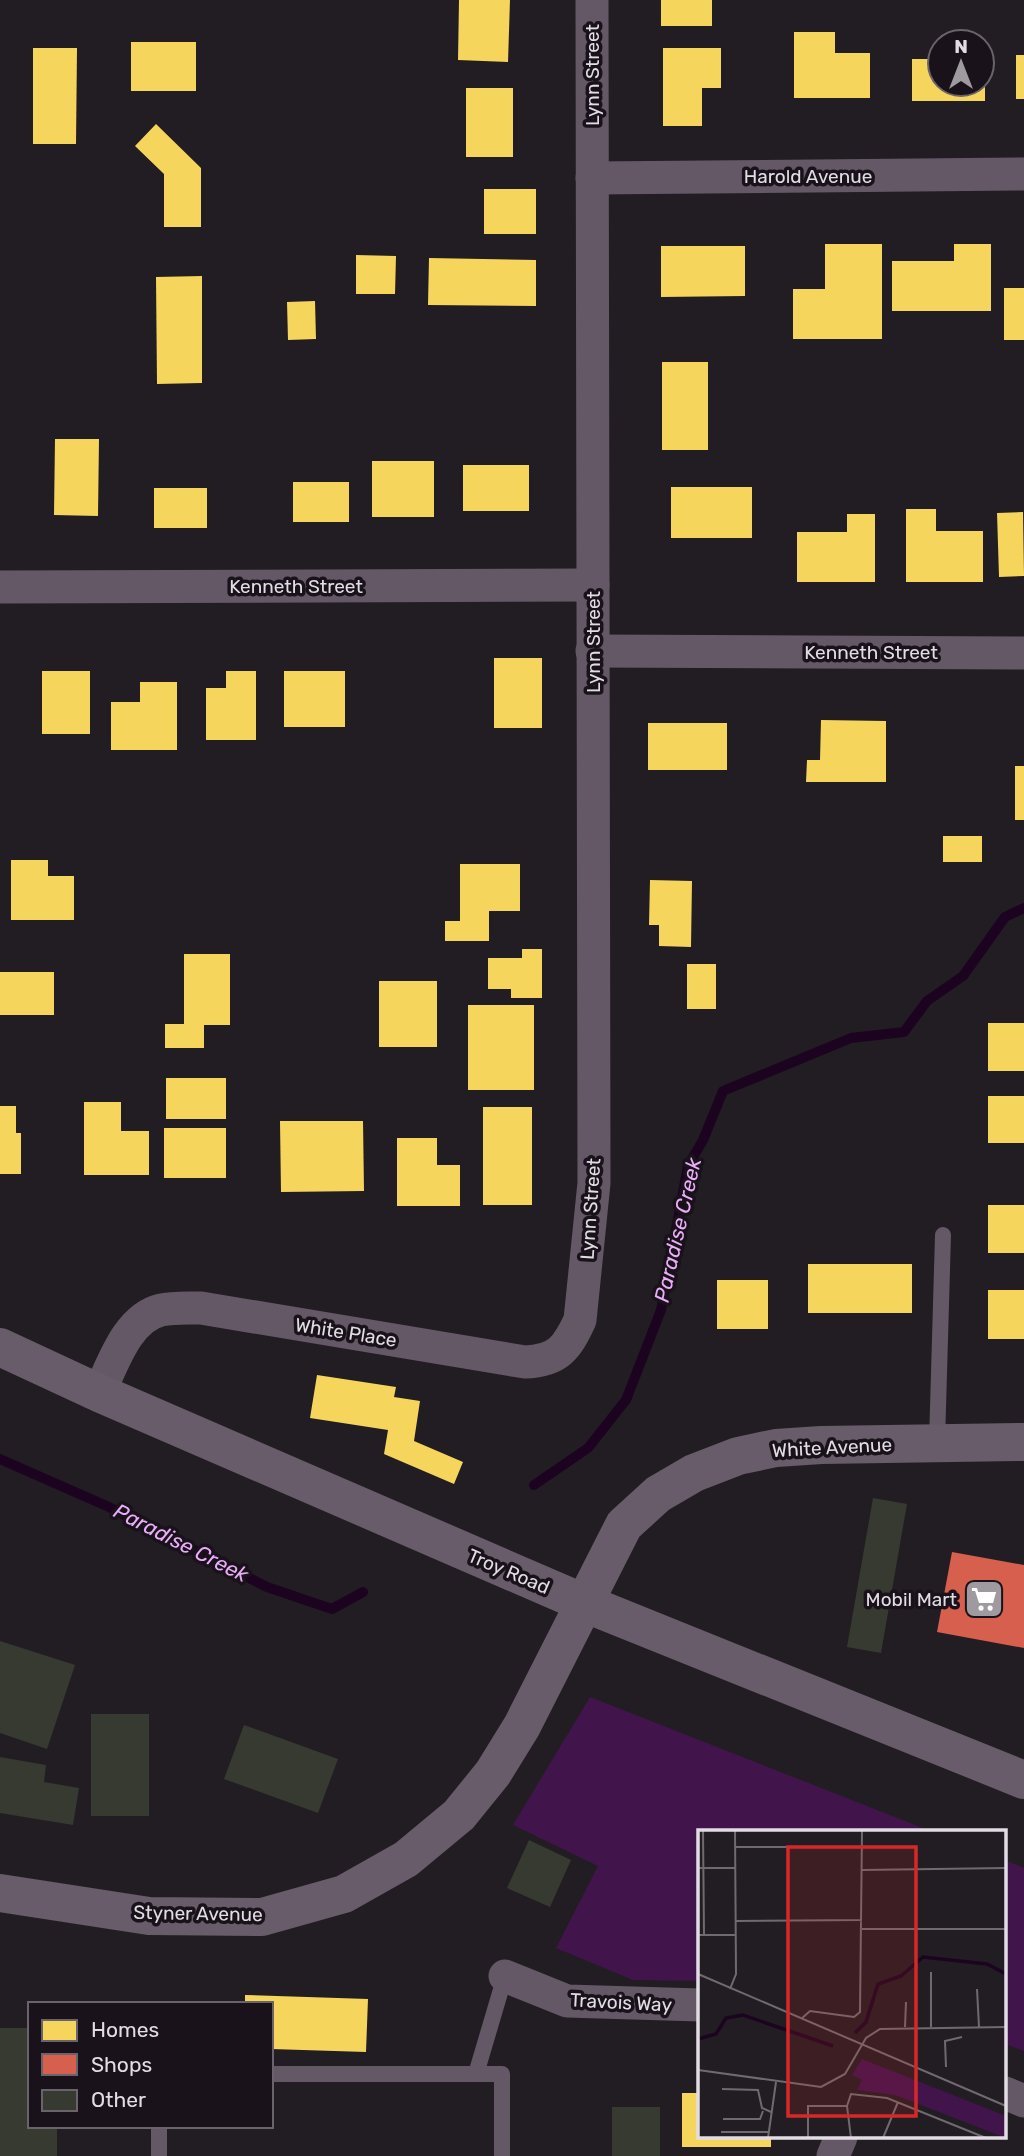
<svg xmlns="http://www.w3.org/2000/svg" width="1024" height="2156" viewBox="0 0 1024 2156" font-family="Rubik,sans-serif">
	<style>
		.green { fill: #42144c }
		.homes { fill: #f6d55c }
		.shops { fill: #d6604d }
		.lines { fill: none; stroke-linecap: round; stroke-linejoin: round }
		.stream { stroke: #1c0421; stroke-width: 10 }
		.building { fill: #373a30 }
		.lane { stroke: #645867; stroke-width: 16 }
		.street { stroke: #645867; stroke-width: 33 }
		.secondary { stroke: #685b6a; stroke-width: 38 }
		.labels { text-anchor: middle; stroke-width: 7; stroke-linejoin: round; paint-order: stroke }
		.street-label { font-size: 19px; fill: #e2dde4; stroke: #1a121b }
		.poi-label { font-size: 19px; fill: #e2dde4; stroke: #1a121b; text-anchor: end }
		.water-label { font-size: 21px; font-style: italic; fill: #eaaef8; stroke: #1a121b }
		.inset-river { fill: none; stroke: #1c0421; stroke-width: 3.5 }
		.inset-road { fill: none; stroke: #6f6a70; stroke-width: 2 }
		.view { fill: #d62828; fill-opacity: 0.15; stroke: #d62828; stroke-width: 3.5 }
		.inset-edge { fill: none; stroke: #e2dde4; stroke-width: 3.5 }
	</style>
	<rect width="100%" height="100%" fill="#221d23"/>
	<g class="green">
		<path d="M590,1697L933,1832H700V1981L633,1980L556,1948L598,1866L513,1825Z"/>
		<path d="M1005,1860L1024,1868V2051L1005,2044Z"/>
	</g>
	<g class="homes">
		<path d="M459,0H510L508,62L458,60Z"/>
		<rect x="661" y="0" width="51" height="26"/>
		<path d="M794,32H835V53H870V98H794Z"/>
		<rect x="131" y="42" width="65" height="49"/>
		<path d="M33,48H77L76,144H33Z"/>
		<path d="M663,48H721V88H702V126H663Z"/>
		<rect x="1016" y="55" width="8" height="44"/>
		<path d="M912,59H940V84H982V59H985V101H912Z"/>
		<rect x="466" y="88" width="47" height="69"/>
		<path d="M156,124L201,168V227H164V174L135,146Z"/>
		<rect x="484" y="189" width="52" height="45"/>
		<path d="M825,244H882V339H793V289H825Z"/>
		<path d="M954,244H991V311H892V261H954Z"/>
		<path d="M661,246H745V296L661,297Z"/>
		<path d="M356,255L396,256L395,294H356Z"/>
		<path d="M429,258L536,260V306L428,305Z"/>
		<path d="M202,276V383L157,384L156,277Z"/>
		<rect x="1004" y="288" width="20" height="52"/>
		<path d="M315,301L316,339L288,340L287,302Z"/>
		<rect x="662" y="362" width="46" height="88"/>
		<path d="M55,439H99L98,516L54,515Z"/>
		<rect x="372" y="461" width="62" height="56"/>
		<rect x="463" y="465" width="66" height="46"/>
		<rect x="293" y="482" width="56" height="40"/>
		<rect x="671" y="487" width="81" height="51"/>
		<rect x="154" y="488" width="53" height="40"/>
		<path d="M906,509H936V531H983V582H906Z"/>
		<path d="M1023,512L1024,576L999,577L997,513Z"/>
		<path d="M847,514H875V582H797V532H847Z"/>
		<rect x="494" y="658" width="48" height="70"/>
		<rect x="42" y="671" width="48" height="63"/>
		<path d="M226,671H256V740H206V688H226Z"/>
		<rect x="284" y="671" width="61" height="56"/>
		<path d="M140,682H177V750H111V702H140Z"/>
		<path d="M821,720L886,721V782H806L807,760H820Z"/>
		<rect x="648" y="723" width="79" height="47"/>
		<rect x="1015" y="766" width="9" height="54"/>
		<rect x="943" y="836" width="39" height="26"/>
		<path d="M11,860H48V876H74V920H11Z"/>
		<path d="M460,864H520V911H489V941H445V921H460Z"/>
		<path d="M650,880L692,881L691,947L659,946V925H649Z"/>
		<path d="M522,949H542V998H511V989H488V958H522Z"/>
		<path d="M184,954H230V1025H204V1048H165V1024H184Z"/>
		<rect x="687" y="964" width="29" height="45"/>
		<rect x="0" y="972" width="54" height="43"/>
		<rect x="379" y="981" width="58" height="66"/>
		<rect x="468" y="1005" width="66" height="85"/>
		<rect x="988" y="1023" width="36" height="48"/>
		<rect x="166" y="1078" width="60" height="41"/>
		<rect x="988" y="1096" width="36" height="47"/>
		<path d="M84,1102H121V1131H149V1175H84Z"/>
		<path d="M0,1106H16V1133H21V1174H0Z"/>
		<rect x="483" y="1107" width="49" height="98"/>
		<path d="M280,1121H363L364,1191L281,1192Z"/>
		<rect x="164" y="1128" width="62" height="50"/>
		<path d="M397,1138H437V1165H460V1206H397Z"/>
		<rect x="988" y="1205" width="36" height="48"/>
		<rect x="808" y="1264" width="104" height="49"/>
		<rect x="717" y="1280" width="51" height="49"/>
		<rect x="988" y="1290" width="36" height="49"/>
		<path d="M317,1375L396,1387L394,1397L420,1401L414,1441L463,1462L454,1484L384,1454L388,1430L310,1418Z"/>
		<path d="M245,1995L368,1999L366,2052L271,2049V2004H245Z"/>
		<path d="M682,2093H700V2137H771V2147H682Z"/>
	</g>
	<path class="shops" d="M952,1552L1024,1565V1648L937,1632Z"/>
	<g class="lines">
		<g class="stream">
			<path d="M0,1459L109,1507L267,1587L332,1609L363,1592"/>
			<path d="M534,1485L588,1448L626,1400L661,1310L688,1166L703,1140L723,1091L851,1038L904,1032L927,1001L963,976L1005,917L1024,908"/>
		</g>
	</g>
	<g class="building">
		<path d="M873,1498L907,1504L881,1653L847,1647Z"/>
		<path d="M0,1641L75,1665L47,1749L0,1733Z"/>
		<rect x="91" y="1714" width="58" height="102"/>
		<path d="M244,1725L338,1759L318,1813L224,1779Z"/>
		<path d="M0,1757L46,1765L44,1782L79,1788L73,1825L0,1813Z"/>
		<path d="M529,1840L571,1860L550,1907L507,1888Z"/>
		<path d="M0,2028H30V2126H57V2156H0Z"/>
		<rect x="612" y="2107" width="48" height="49"/>
	</g>
	<g class="lines">
		<g class="lane">
			<path d="M937,1442L943,1235"/>
			<path d="M271,2074H502V2156"/>
			<path d="M476,2074L505,1976"/>
			<path d="M159,2126V2156"/>
		</g>
		<g class="street">
			<path d="M592,178L1024,174"/>
			<path d="M0,587L593,585"/>
			<path d="M592,651L1024,653"/>
			<path d="M99,1393C113,1364 127,1318 161,1310C174,1307 188,1308 201,1308L525,1362C558,1361 567,1348 580,1320L594,1183L592,0"/>
			<path d="M505,1976L567,2001L700,2005"/>
			<path d="M1005,2093L1024,2101"/>
			<path d="M833,2156L841,2137"/>
		</g>
		<g class="secondary">
			<path d="M0,1347L99,1393L584,1603L1024,1780"/>
			<path d="M0,1893L149,1916L262,1917L344,1894L406,1859L459,1815L493,1773L522,1726L624,1525L658,1494L694,1473L738,1456L776,1448L821,1445L1024,1442"/>
		</g>
	</g>
	<defs>
		<g id="supermarket-square" transform="scale(2.0125)"><rect x="-9" y="-9" width="18" height="18" rx="4" fill="#9f9aa0" stroke="#1a121b"/><path d="M-6-5.5h2.5l.6 2H6L4.5 2H-2.5L-4.4-4H-6ZM-1.5 3.2a1.3 1.3 0 1 0 .1 0ZM3 3.2a1.3 1.3 0 1 0 .1 0Z" fill="#fff"/></g>
	</defs>
	<g fill-rule="evenodd">
		<use href="#supermarket-square" x="984" y="1599"/>
	</g>
	<g class="labels">
		<g class="street-label">
			<text transform="translate(592 75) rotate(-90)" y="7">Lynn Street</text>
			<text x="808" y="183">Harold Avenue</text>
			<text x="296" y="593">Kenneth Street</text>
			<text transform="translate(593 642) rotate(-90)" y="7">Lynn Street</text>
			<text x="871" y="659">Kenneth Street</text>
			<text transform="translate(590 1209) rotate(-86)" y="7">Lynn Street</text>
			<text transform="translate(346 1332) rotate(9)" y="7">White Place</text>
			<text transform="translate(832 1447) rotate(-3)" y="7">White Avenue</text>
			<text transform="translate(509 1571) rotate(23)" y="7">Troy Road</text>
			<text transform="translate(198 1913) rotate(1)" y="7">Styner Avenue</text>
			<text transform="translate(621 2002) rotate(3)" y="7">Travois Way</text>
		</g>
		<g class="poi-label">
			<text x="957" y="1606">Mobil Mart</text>
		</g>
		<g class="water-label">
			<text transform="translate(678 1230) rotate(-77)" y="7">Paradise Creek</text>
			<text transform="translate(181 1543) rotate(27)" y="7">Paradise Creek</text>
		</g>
	</g>
	<g transform="translate(698 1830)">
		<rect width="308" height="308" fill="#221d23"/>
		<path d="M164,229L308,286V308L197,265L159,260L164,250L154,245Z" fill="#42144c"/>
		<path class="inset-river" d="M157,203L168,192L180,154L203,146L225,127L289,134L308,144M0,209L18,204L28,188L45,185L135,216"/>
		<path class="inset-road" d="M5,0L6,105M38,17H112M0,38H38M164,40L308,38M38,91L164,90M164,99H308M0,105H38M233,142V197M0,144L308,276M32,159L38,144L37,0M279,159L281,197M103,189L112,181L156,187L162,182L164,0M207,197L208,172M248,237L247,211L264,207M0,240L123,257L147,244L168,208L182,199L308,197M24,259L60,260L64,278L73,282M25,289H62L65,281M23,302H71M70,308L78,252M110,308V276H149M153,308L149,276L153,264L189,268L288,308M185,308L200,272"/>
		<path class="view" d="M90,17H218V286H90Z"/>
		<rect width="308" height="308" class="inset-edge"/>
	</g>
	<rect x="28" y="2002" width="245" height="126" fill="#1a121b" stroke="#6a636b" stroke-width="2"/>
	<rect x="42" y="2020" width="35" height="21" fill="#f6d55c" stroke="#6a636b" stroke-width="2"/>
	<text x="91" y="2037" font-size="21" fill="#e2dde4">Homes</text>
	<rect x="42" y="2054" width="35" height="21" fill="#d6604d" stroke="#6a636b" stroke-width="2"/>
	<text x="91" y="2072" font-size="21" fill="#e2dde4">Shops</text>
	<rect x="42" y="2090" width="35" height="21" fill="#373a30" stroke="#6a636b" stroke-width="2"/>
	<text x="91" y="2107" font-size="21" fill="#e2dde4">Other</text>
	<g transform="translate(961 63)"><circle r="33" fill="#1a121b" stroke="#6a636b" stroke-width="2"/>
	<path d="M0-5L12 26L0 18L-12 26Z" fill="#9f9aa0"/>
	<text y="-10" font-size="19" font-weight="bold" text-anchor="middle" fill="#e2dde4">N</text>
	</g>
</svg>
